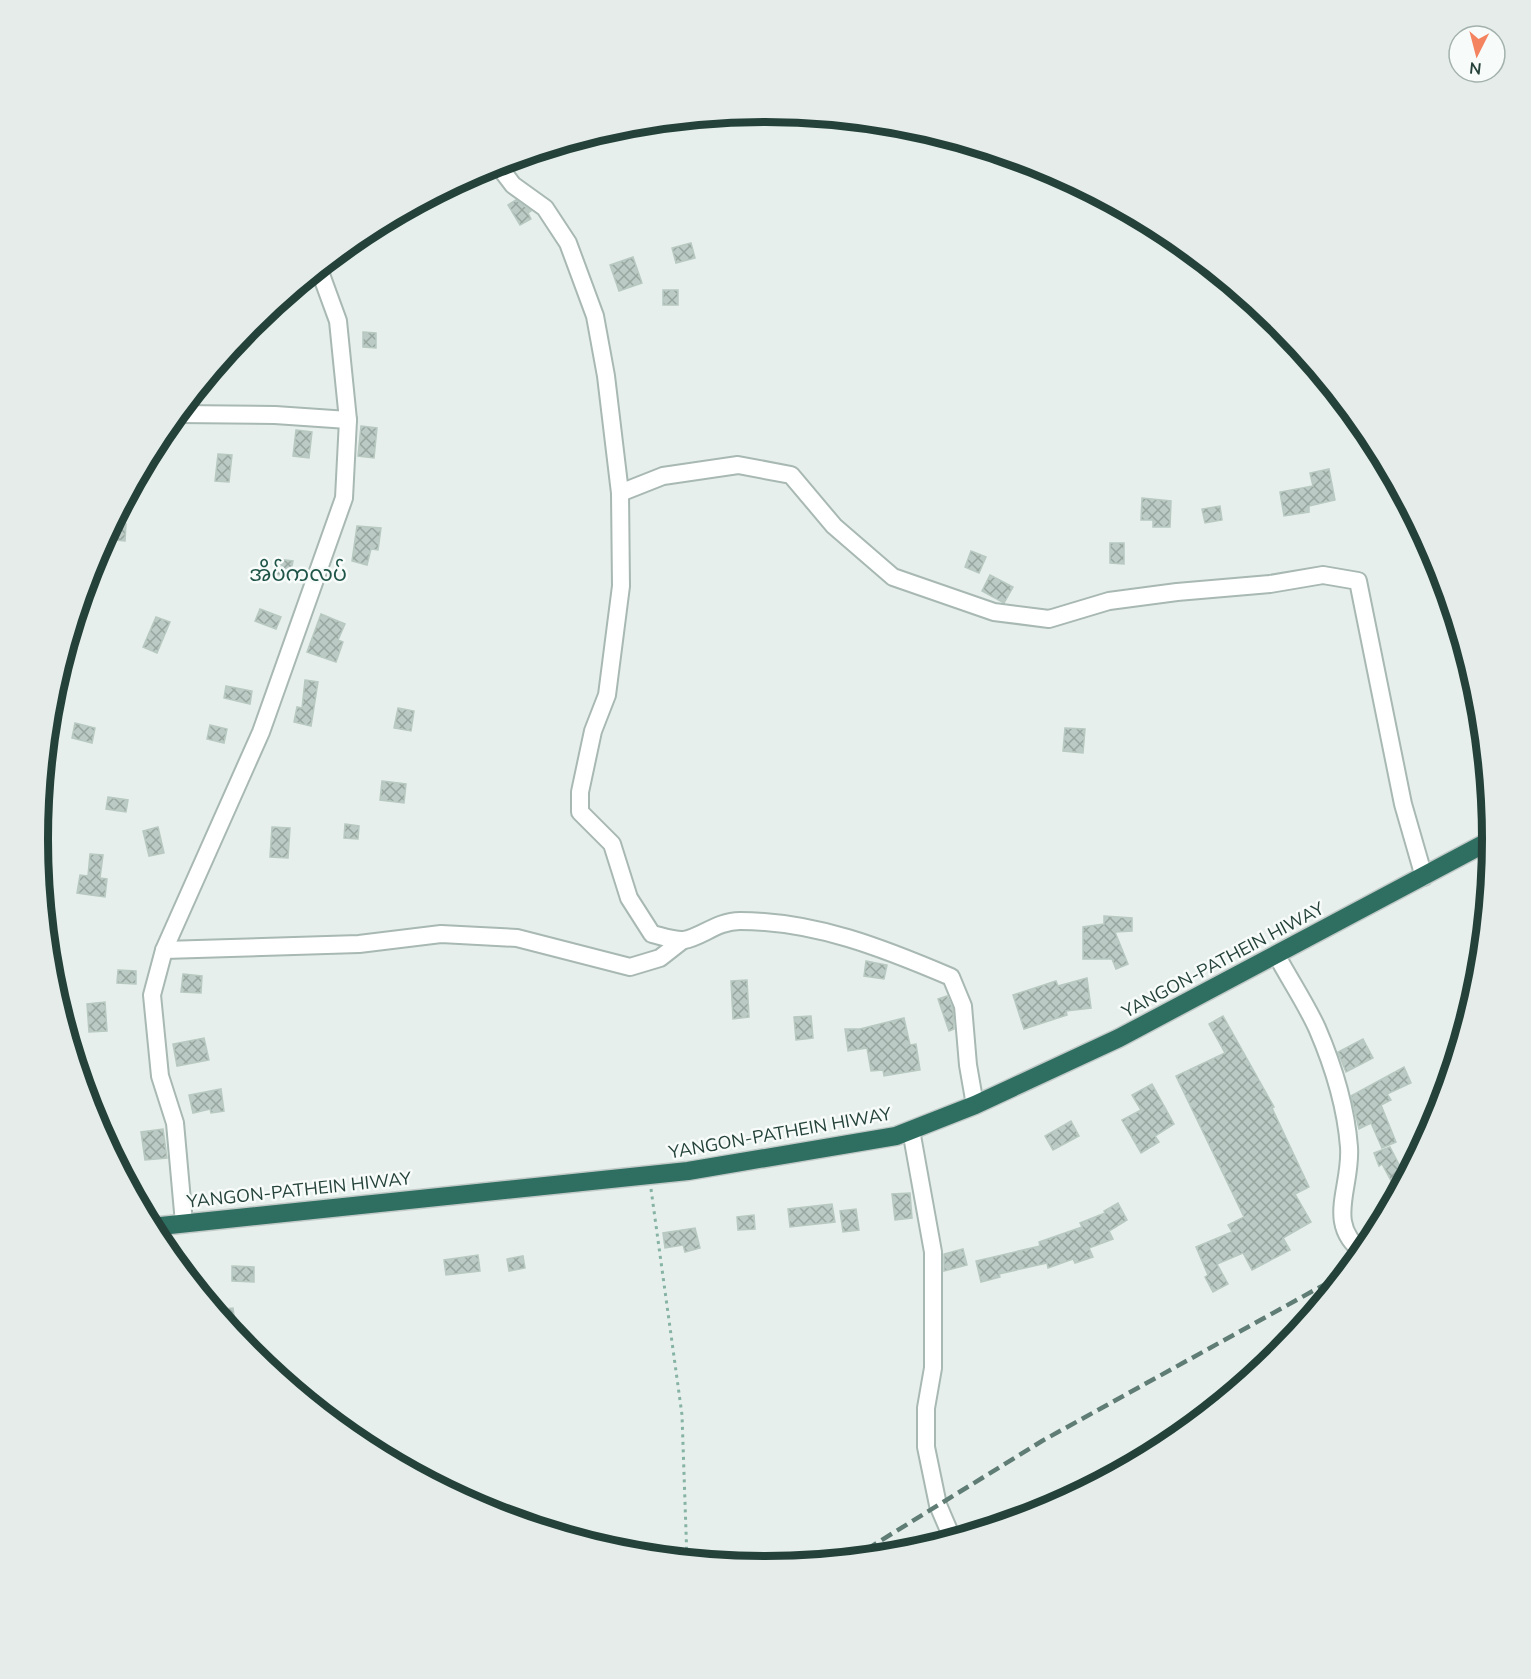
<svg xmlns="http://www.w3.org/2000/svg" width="1531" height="1679" viewBox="0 0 1531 1679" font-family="Mulish,'Noto Sans Myanmar',sans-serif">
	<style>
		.building { fill: url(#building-cross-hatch); stroke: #b8c9c2; stroke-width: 1.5 }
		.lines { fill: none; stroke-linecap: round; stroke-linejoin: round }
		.street-casing { stroke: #a8b8b2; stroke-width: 20 }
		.highway-casing { stroke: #c2cac8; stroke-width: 21 }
		.path { stroke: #86b3a5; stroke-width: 3; stroke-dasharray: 3 4.5; stroke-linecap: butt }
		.street { stroke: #fff; stroke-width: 16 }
		.highway { stroke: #2f6f62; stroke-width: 18 }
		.rail { stroke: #5f7d75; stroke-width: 4.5; stroke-dasharray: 12 6; stroke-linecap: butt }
		.labels { text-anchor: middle; stroke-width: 5; stroke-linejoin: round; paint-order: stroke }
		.street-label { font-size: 18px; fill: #24423a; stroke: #f7fbf9 }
		.quarter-label { font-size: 21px; fill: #1f5548; stroke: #f7fbf9 }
		.rim { fill: none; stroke: #24423a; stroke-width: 8 }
	</style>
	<defs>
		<pattern id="building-cross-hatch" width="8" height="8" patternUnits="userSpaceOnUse" patternTransform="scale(1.5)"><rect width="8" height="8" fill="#bbcac4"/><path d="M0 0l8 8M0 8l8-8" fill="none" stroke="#98a6a0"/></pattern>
	</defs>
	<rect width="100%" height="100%" fill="#e6efeb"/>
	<g class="building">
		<path d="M516,200L531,211L528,213L531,219L520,225L508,205Z"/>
		<path d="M691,243L695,258L676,263L672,248Z"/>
		<path d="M633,257L642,283L619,291L610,265Z"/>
		<rect x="663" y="290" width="15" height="15"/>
		<path d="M363,332L376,333V348L363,347Z"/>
		<path d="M361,426L377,428L374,458L358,456Z"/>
		<path d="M296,430L312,432L309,458L293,456Z"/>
		<path d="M218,454L232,455L229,482L215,481Z"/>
		<path d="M1329,469L1335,500L1309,506V512L1284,516L1280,492L1313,486L1310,473Z"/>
		<path d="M1142,498L1171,501L1170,527H1153V520H1141Z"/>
		<path d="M1220,506L1222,520L1205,523L1202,509Z"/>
		<path d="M114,522L126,524L125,541L105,539Z"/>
		<path d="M357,526L381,528L378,550L371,549L367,565L352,561Z"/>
		<path d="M1110,543H1124V564L1110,563Z"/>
		<path d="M971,551L986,557L979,573L965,567Z"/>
		<path d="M277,559L293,561L290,576L274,574Z"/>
		<path d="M990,575L1013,587L1004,603L982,591Z"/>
		<path d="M260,609L281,617L276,629L255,621Z"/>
		<path d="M321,614L345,624L338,640L343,642L336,662L307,652Z"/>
		<path d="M156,617L170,622L157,653L143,647Z"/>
		<path d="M305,680L318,682L311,726L294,722L297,707L302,708Z"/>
		<path d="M226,686L252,691L250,704L224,698Z"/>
		<path d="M398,708L414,711L411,731L394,728Z"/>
		<path d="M75,723L95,728L92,743L72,738Z"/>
		<path d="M210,725L227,729L224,743L207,739Z"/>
		<path d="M1065,728L1085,729L1083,753L1063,751Z"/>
		<path d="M382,781L406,784L404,803L380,800Z"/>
		<path d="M108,797L128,800L126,812L106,809Z"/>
		<path d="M345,824L359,826L358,839L344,838Z"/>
		<path d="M158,827L164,853L149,856L143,831Z"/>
		<path d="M272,827L290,828L288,858L270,857Z"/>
		<path d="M90,854L103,855L100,878L107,879L105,897L77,893L80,875L88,876Z"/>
		<path d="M1104,916L1132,918V931L1115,932L1128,964L1116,969L1112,959H1083V927L1104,924Z"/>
		<path d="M866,961L887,965L884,979L864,976Z"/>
		<path d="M118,970L136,971V984L117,983Z"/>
		<path d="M183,974L202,976L201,993L181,992Z"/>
		<path d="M1087,978L1091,1008L1066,1011L1067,1015L1024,1029L1013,995L1056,981L1058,986Z"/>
		<path d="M747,980L749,1017L733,1019L731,981Z"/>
		<path d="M947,996L953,1009L954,1029L949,1031L938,999Z"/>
		<path d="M105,1002L107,1031L89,1032L87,1004Z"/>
		<path d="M811,1016L813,1038L796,1040L794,1017Z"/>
		<path d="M1223,1016L1274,1107L1272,1108L1309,1187L1295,1194L1311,1222L1283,1238L1290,1250L1252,1270L1243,1253L1217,1264L1228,1284L1213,1292L1205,1277L1208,1275L1196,1247L1232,1232L1228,1225L1244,1217L1176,1076L1225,1053L1209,1024Z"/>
		<path d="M904,1018L910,1045L916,1044L920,1070L884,1076L883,1070L871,1071L867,1048L848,1051L845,1029H860Z"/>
		<path d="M204,1038L209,1060L177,1066L173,1044Z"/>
		<path d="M1363,1039L1373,1058L1346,1072L1338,1052Z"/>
		<path d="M1404,1067L1411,1083L1387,1094L1391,1100L1381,1105L1396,1142L1382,1148L1371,1123L1359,1129L1351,1096Z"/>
		<path d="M1152,1084L1174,1124L1155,1136L1159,1142L1141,1153L1122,1120L1141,1110L1132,1095Z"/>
		<path d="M221,1089L224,1111L211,1113L210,1109L193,1113L189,1095Z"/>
		<path d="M1071,1121L1079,1136L1053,1150L1045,1136Z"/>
		<path d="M163,1129L167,1158L145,1160L141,1132Z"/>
		<path d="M1390,1147L1406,1178L1395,1188L1382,1164L1379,1166L1374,1153Z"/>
		<path d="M910,1193L912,1218L895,1220L892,1194Z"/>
		<path d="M1118,1203L1127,1220L1109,1231L1113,1239L1089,1248L1093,1257L1075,1263L1073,1259L1048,1268L1047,1263L999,1274L1000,1277L981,1282L976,1261L1040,1246L1039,1242L1082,1227L1080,1223L1105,1213L1104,1211Z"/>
		<path d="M832,1204L835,1222L790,1227L788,1209Z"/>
		<path d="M856,1209L859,1230L843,1232L840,1211Z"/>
		<path d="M754,1215L755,1229L738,1230L737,1217Z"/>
		<path d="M695,1228L700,1248L685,1252L683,1245L665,1248L663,1233Z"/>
		<path d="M963,1249L967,1265L944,1271V1254Z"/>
		<path d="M478,1255L480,1271L446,1275L444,1260Z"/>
		<path d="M523,1256L525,1268L509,1271L507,1259Z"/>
		<path d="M232,1266L254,1267V1282L232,1281Z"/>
		<path d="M233,1308L237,1338L215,1310Z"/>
	</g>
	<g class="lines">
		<g class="street-casing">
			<g id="street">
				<path d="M497,164L513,185L545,208L568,243L595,316L606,376L620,493L621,586L607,695L593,731L580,792V812L612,844L629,898L652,934C661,936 675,941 684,940C702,937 717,921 740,921C815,921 883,948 951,977L963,1006L968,1065L975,1105"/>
				<path d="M178,414L275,415L348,420"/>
				<path d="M620,493L663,476L738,465L791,475L834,526L893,577L994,612L1049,619L1109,601L1177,592L1270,584L1323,575L1358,581L1403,804L1424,877"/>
				<path d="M164,950L359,944L441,934L517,938L630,967L660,958L683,940"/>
				<path d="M1277,956C1290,980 1306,1004 1317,1028C1333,1065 1346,1108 1349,1147C1352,1188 1324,1224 1364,1253"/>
				<path d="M911,1130L933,1252V1368L926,1408V1447L938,1505L953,1540"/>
				<path d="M184,1223L175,1123L160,1076L152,995L164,950L261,732L344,498L348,420L338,321L319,269"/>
			</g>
		</g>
		<g class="highway-casing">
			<path id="highway" d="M151,1227L688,1171L896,1136L975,1105L1119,1038L1493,839"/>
		</g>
		<path class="path" d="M651,1189L682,1415L687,1560"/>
		<use href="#street" class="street"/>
		<use href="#highway" class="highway"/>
		<path class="rail" d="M851,1559L1042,1441L1349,1271"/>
	</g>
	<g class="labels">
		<g class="street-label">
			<text transform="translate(1223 960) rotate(-28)" y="6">YANGON-PATHEIN HIWAY</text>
			<text transform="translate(780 1133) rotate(-10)" y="6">YANGON-PATHEIN HIWAY</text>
			<text transform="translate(299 1190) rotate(-6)" y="6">YANGON-PATHEIN HIWAY</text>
		</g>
		<g class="quarter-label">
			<text x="298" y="581">အိပ်ကလပ်</text>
		</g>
	</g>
	<path d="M0 0H1531V1679H0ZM48 839a717 717 0 1 1 1434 0a717 717 0 1 1-1434 0Z" fill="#e6ecea" fill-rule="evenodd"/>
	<path class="rim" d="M48 839a717 717 0 1 1 1434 0a717 717 0 1 1-1434 0Z"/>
	<g transform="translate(1477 54) rotate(186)"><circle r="28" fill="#f7fbf9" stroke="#a3b1ad" stroke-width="1.5"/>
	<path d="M0-4.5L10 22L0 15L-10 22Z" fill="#f4845f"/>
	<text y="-9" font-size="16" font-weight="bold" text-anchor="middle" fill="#24423a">N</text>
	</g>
</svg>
